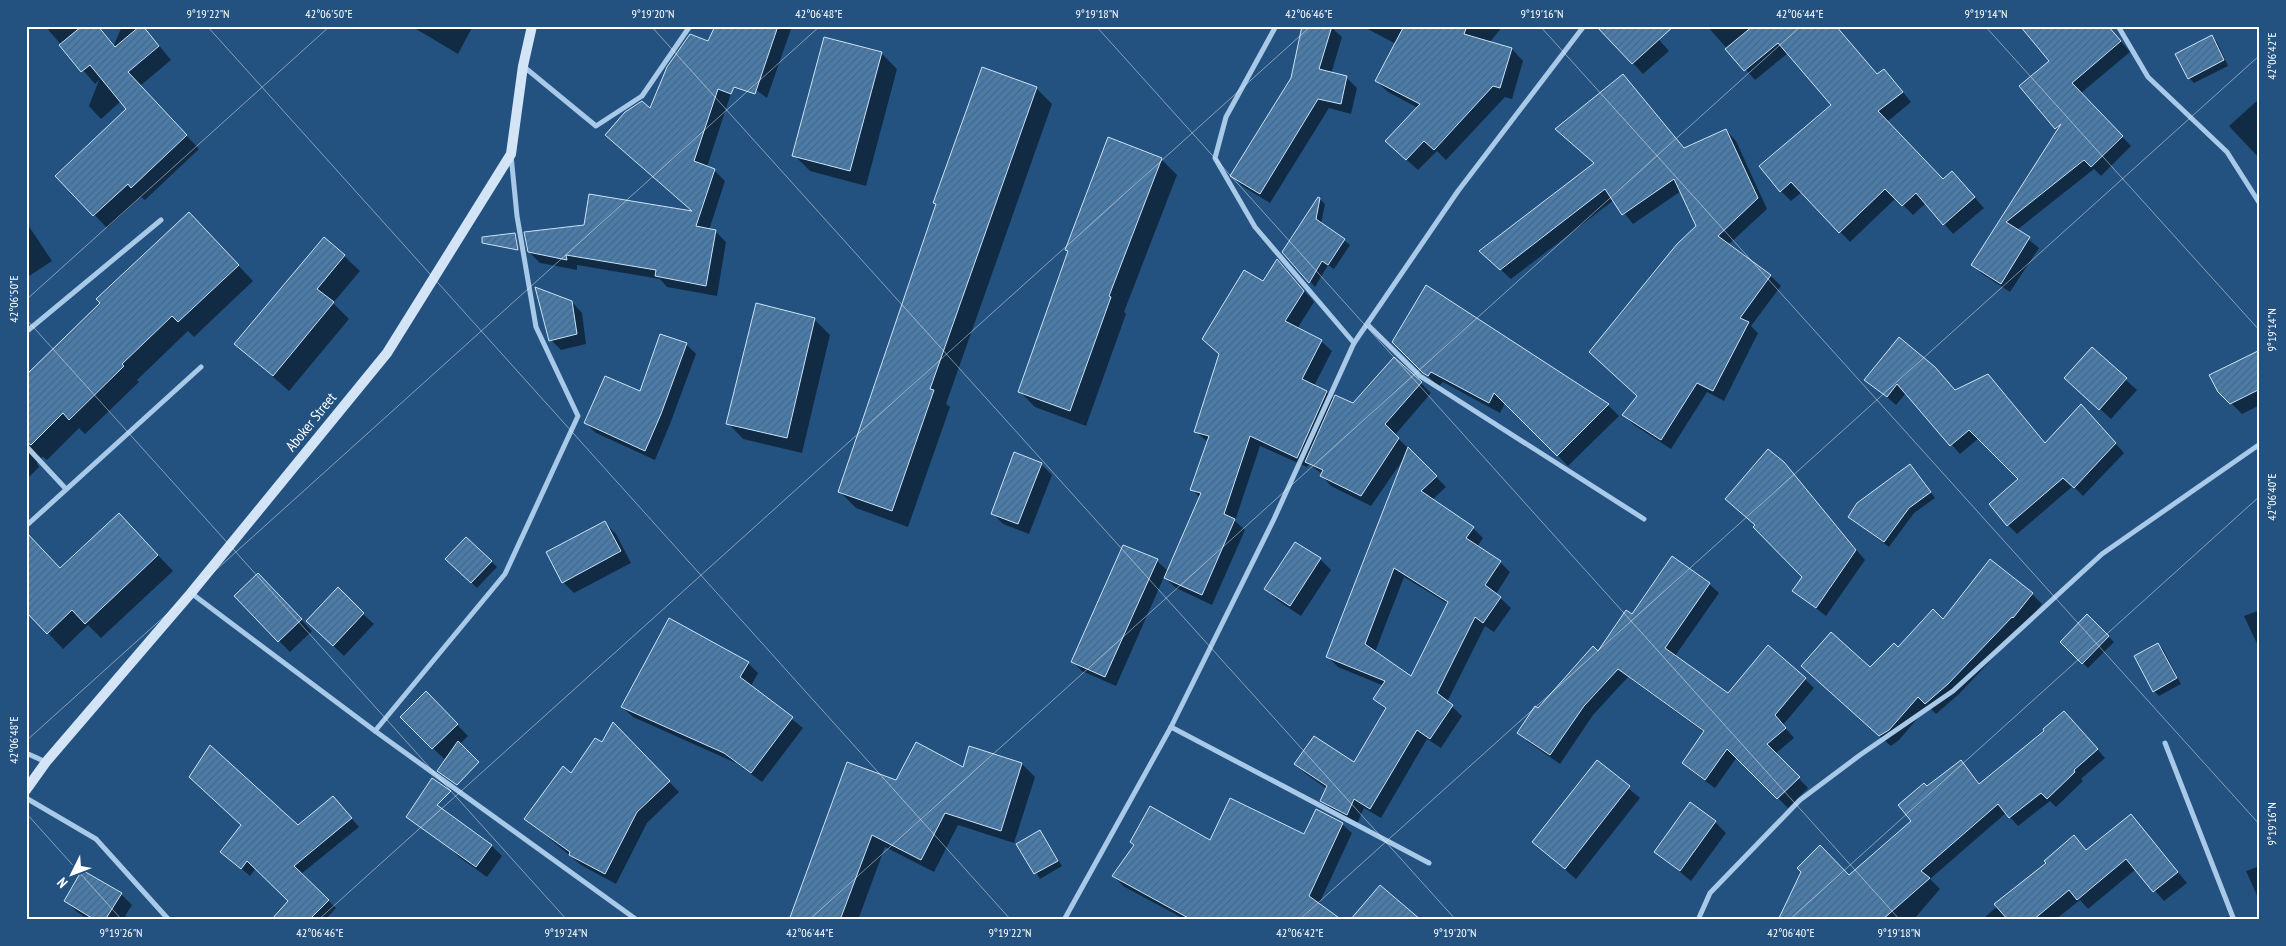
<svg xmlns="http://www.w3.org/2000/svg" width="2286" height="946" viewBox="0 0 2286 946" font-family="'PT Sans Narrow',sans-serif">
	<style>
		.shadow { fill: #0007; fill-rule: evenodd }
		.building { fill: url(#building-hatch); stroke: #cce2f5; fill-rule: evenodd }
		.lines { fill: none; stroke-linecap: round; stroke-linejoin: round }
		.street { stroke: #a8c9e7; stroke-width: 5 }
		.secondary { stroke: #d3e4f6; stroke-width: 10 }
		.ticks { fill: none; stroke: #fff; stroke-width: 1; stroke-opacity: 0.45 }
		.labels { text-anchor: middle; stroke-width: 4.5; stroke-linejoin: round; paint-order: stroke }
		.street-label { font-size: 15px; fill: #fff; stroke: #235280 }
		.neatline { fill: none; stroke: #fff; stroke-width: 2 }
		.ticks-label { font-size: 12px; text-anchor: middle; fill: #fff }
	</style>
	<defs>
		<pattern id="building-hatch" width="6" height="6" patternUnits="userSpaceOnUse" patternTransform="scale(1.25)"><rect width="6" height="6" fill="#4b7ca9"/><path d="M-1 1l2-2M0 6l6-6M5 7l2-2" fill="none" stroke="#4b667f"/></pattern>
	</defs>
	<rect width="100%" height="100%" fill="#235280"/>
	<g class="shadow">
		<path d="M45,26H99L114,45L122,26H143L171,60L140,86L199,149L145,200L141,197L107,228L57,176L128,109L121,101L101,119L89,106L99,80L95,84Z"/>
		<path d="M411,26H473L458,54Z"/>
		<path d="M716,26H792L767,98L716,61Z"/>
		<path d="M1362,26H1503L1489,43L1512,49L1523,61L1512,99L1505,97L1446,160L1437,151L1418,170L1398,152L1418,108L1388,92L1376,81L1396,44Z"/>
		<path d="M1647,26L1669,51L1643,74L1603,31Z"/>
		<path d="M1707,26H1835L1878,75L1893,80L1911,102L1887,122L1943,180L1952,172L1984,208L1953,234L1926,203L1913,215L1896,198L1850,242L1802,192L1791,201L1781,191L1833,105L1788,53L1755,80Z"/>
		<path d="M2108,26L2130,52L2081,93L2131,146L2101,176L2094,169L2017,230L2039,248L2010,292L1982,274L1973,265L2058,130L2056,128L2087,30Z"/>
		<path d="M1331,27L1342,37L1331,74L1347,78L1357,88L1351,114L1329,108L1270,203L1242,186L1232,175Z"/>
		<path d="M2212,37L2217,42L2228,66L2194,83L2189,78Z"/>
		<path d="M881,53L897,69L866,186L810,171L794,155Z"/>
		<path d="M670,66L733,87L707,167L714,170L725,181L709,230L715,231L726,242L717,296L667,287L660,279L577,265V270L540,263L529,252L694,213L651,110Z"/>
		<path d="M1623,76L1685,149L1726,130L1736,141L1767,209L1728,245L1771,276L1781,286L1751,326L1758,333L1724,401L1707,392L1671,449L1634,425L1624,415L1638,396L1698,226L1681,191L1633,224L1614,200L1511,279L1491,261L1595,164L1557,129Z"/>
		<path d="M1036,88L1052,104L946,404L950,407L908,527L856,508L840,492L937,205L935,203Z"/>
		<path d="M2260,98V159L2229,126Z"/>
		<path d="M1161,159L1177,175L1124,312L1126,314L1086,426L1035,407L1019,391L1069,252L1066,249Z"/>
		<path d="M1320,199L1325,204L1321,224L1350,245L1334,269L1328,265L1315,287L1283,252Z"/>
		<path d="M26,222L52,261L26,278Z"/>
		<path d="M204,229L253,281L194,337L188,331L137,380L139,382L85,434L79,428L47,460L43,457L38,459L37,464L39,467L26,480V377Z"/>
		<path d="M344,256L360,271L333,303L349,319L289,391L236,344Z"/>
		<path d="M1287,271L1314,302L1297,329L1321,341L1332,351L1314,386L1327,392L1334,400L1354,405L1394,359L1421,383L1431,393L1395,435L1446,487L1432,500L1473,528L1483,538L1477,547L1500,562L1510,572L1496,594L1511,608L1494,632L1485,626L1447,702L1462,716L1441,748L1427,739L1381,818L1364,808L1357,824L1332,810L1322,800L1327,789L1306,774L1295,764H1354L1386,710L1375,699L1384,686L1338,667L1328,657L1407,454L1371,506L1331,486L1322,476V474L1309,464L1307,467L1260,446L1235,521L1245,530L1212,605L1176,588L1164,577L1116,686L1082,671L1072,661L1157,561L1168,571L1200,498L1192,489L1208,442L1196,432L1263,282ZM1404,577L1448,604L1412,678L1375,652Z"/>
		<path d="M1426,287L1608,405L1619,416L1568,466L1505,403L1500,413L1443,382L1439,386L1435,383L1394,342Z"/>
		<path d="M572,302L582,313L586,344L561,350L551,340Z"/>
		<path d="M814,319L830,335L802,453L743,439L728,423Z"/>
		<path d="M686,344L696,354L670,424L655,460L596,433L586,423L640,392Z"/>
		<path d="M2092,349L2137,390L2111,419L2077,388Z"/>
		<path d="M2260,351V405L2242,414L2219,391Z"/>
		<path d="M1866,379L1956,391L1997,385L2046,444L2090,415L2124,453L2083,496L2073,486L2017,534L2008,525L2020,479L1979,438L1960,454L1906,393L1896,405Z"/>
		<path d="M1783,463L1865,560L1826,616L1794,591L1803,577Z"/>
		<path d="M1041,464L1052,475L1029,534L1003,524L992,513Z"/>
		<path d="M1915,471L1935,498L1914,513L1889,547L1849,517Z"/>
		<path d="M605,523L616,534L631,563L574,593L563,582Z"/>
		<path d="M134,530L173,571L101,638L88,625L63,649L48,633L60,570Z"/>
		<path d="M466,538L497,567L477,588L447,559Z"/>
		<path d="M1320,559L1331,570L1301,616L1277,600L1266,589Z"/>
		<path d="M1709,584L1719,593L1675,656L1728,694L1805,679L1814,688L1783,725L1794,738L1775,754L1808,788L1788,808L1737,757L1715,788L1693,772L1683,763L1705,733L1628,677L1593,715L1560,764L1528,742L1519,732L1538,710L1598,653L1632,616Z"/>
		<path d="M269,586L312,631L290,652L279,641Z"/>
		<path d="M2032,594L2042,604L2024,627L2023,626L1959,694L1936,714L1928,706L1899,740L1891,746L1812,676L1870,669L1898,649Z"/>
		<path d="M2260,610V650L2244,616Z"/>
		<path d="M363,614L374,624L344,656L319,632Z"/>
		<path d="M2087,616L2114,642L2088,668L2062,642Z"/>
		<path d="M2158,644L2163,649L2181,684L2159,696L2154,691Z"/>
		<path d="M748,663L758,673L751,686L803,728L762,782L736,763L633,717L622,707Z"/>
		<path d="M426,693L468,736L444,759L402,717Z"/>
		<path d="M2073,721L2105,758L2081,779L2083,781L2056,807L2050,801L2018,826L2006,813L1930,879L1940,889L1915,918L1917,920H1833L1849,877L1913,821L1927,787L1961,761L1980,784Z"/>
		<path d="M623,734L679,792L647,823L616,884L581,865L526,819L602,744Z"/>
		<path d="M970,748L1022,764L1035,777L1014,843L958,825L934,872L885,847L858,920H797L897,782L963,768Z"/>
		<path d="M1597,762L1640,798L1576,879L1533,842Z"/>
		<path d="M341,806L359,827L301,874L336,908L325,920H273L290,901L256,868L250,876L222,852L298,827Z"/>
		<path d="M2131,816L2187,883L2164,901L2136,869L2088,909L2080,900L2055,920H1982L2074,837L2087,851Z"/>
		<path d="M1715,822L1726,833L1691,881L1656,852Z"/>
		<path d="M1342,824L1352,833L1318,906L1316,920H1186L1123,886L1114,876L1210,842L1305,836Z"/>
		<path d="M464,826L492,846L502,856L487,877L459,857L448,846Z"/>
		<path d="M1040,832L1062,866L1040,879L1018,845Z"/>
		<path d="M2260,866V902L2246,871Z"/>
		<path d="M121,894L132,905L125,916L132,920H90L77,912L66,901Z"/>
	</g>
	<g class="building">
		<path d="M82,26H98L115,47L140,26H143L159,46L128,72L187,135L131,188L128,184L93,216L55,176L126,109L90,65L81,72L59,45Z"/>
		<path d="M715,26H778L755,94L734,87L731,94L718,89L694,161L715,169L696,226L716,230L706,286L655,276L656,270L566,255L567,260L528,252L524,232L584,225L589,194L692,211L605,135L625,112L642,101L650,108L667,67L690,34L708,41Z"/>
		<path d="M1302,26H1332L1319,69L1347,76L1341,104L1318,99L1260,194L1230,176L1291,78Z"/>
		<path d="M1404,26H1467L1464,34L1512,48L1500,88L1493,86L1434,150L1424,141L1406,160L1385,141L1420,104L1375,81Z"/>
		<path d="M1596,26H1674L1632,64Z"/>
		<path d="M1753,26H1836L1877,74L1884,69L1903,92L1878,111L1943,179L1952,171L1975,197L1943,225L1916,193L1902,206L1885,189L1839,233L1791,182L1780,192L1759,166L1831,105L1778,43L1744,71L1725,49Z"/>
		<path d="M2020,26H2108L2121,41L2072,83L2123,136L2091,167L2084,160L2006,222L2030,237L2001,284L1971,265L2061,124L2055,129L2019,86L2049,61Z"/>
		<path d="M2212,35L2224,60L2188,79L2175,54Z"/>
		<path d="M824,37L882,52L850,171L792,156Z"/>
		<path d="M982,67L1037,87L930,389L934,390L892,511L838,492L936,204L933,203Z"/>
		<path d="M1623,74L1684,148L1726,129L1758,198L1718,236L1771,275L1740,318L1749,322L1713,391L1697,383L1661,440L1622,415L1637,396L1589,352L1677,244L1696,226L1674,179L1622,215L1605,189L1500,270L1479,251L1594,163L1555,129Z"/>
		<path d="M1108,137L1162,158L1109,296L1111,297L1070,411L1018,392L1068,251L1065,250Z"/>
		<path d="M1318,197L1320,198L1316,219L1345,239L1328,265L1322,261L1309,283L1282,252Z"/>
		<path d="M189,212L239,265L178,322L172,316L122,364L124,366L69,420L63,413L31,445L26,442V375L100,303L96,299Z"/>
		<path d="M515,233L518,250L482,243V237Z"/>
		<path d="M324,237L345,255L317,289L334,302L273,376L234,344Z"/>
		<path d="M1277,259L1304,291L1285,321L1322,340L1302,379L1327,391L1297,458L1250,436L1224,514L1235,519L1202,595L1164,578L1201,493L1190,490L1209,436L1194,432L1219,354L1202,339L1244,270L1263,281Z"/>
		<path d="M1426,285L1609,404L1557,456L1494,393L1489,403L1431,372L1428,376L1423,373L1392,342Z"/>
		<path d="M535,287L572,301L577,334L549,341Z"/>
		<path d="M756,303L815,318L787,438L726,424Z"/>
		<path d="M660,334L687,343L661,414L645,451L584,423L605,376L640,391Z"/>
		<path d="M1899,337L1935,367L1955,390L1988,374L2045,443L2081,404L2116,443L2074,488L2063,478L2007,526L1989,504L2018,479L1969,430L1950,446L1897,384L1887,397L1864,380Z"/>
		<path d="M2092,347L2127,378L2099,410L2064,378Z"/>
		<path d="M2260,350V389L2230,404L2218,392L2209,375Z"/>
		<path d="M1394,357L1422,382L1385,424L1399,438L1361,496L1320,476L1323,470L1305,462L1335,395L1353,403Z"/>
		<path d="M1408,447L1437,476L1421,491L1474,527L1466,538L1501,561L1485,585L1501,597L1483,623L1475,617L1437,693L1453,705L1430,739L1417,730L1370,809L1354,799L1347,815L1320,801L1327,786L1294,764L1314,736L1354,762L1386,708L1373,699L1385,681L1326,657ZM1394,568L1448,602L1411,676L1365,644Z"/>
		<path d="M1768,449L1784,462L1856,550L1816,608L1792,591L1802,577L1753,527L1755,525L1725,499Z"/>
		<path d="M1014,452L1042,463L1018,524L991,514Z"/>
		<path d="M1910,464L1931,492L1909,508L1884,542L1848,517L1857,503Z"/>
		<path d="M119,513L158,555L85,624L72,610L47,634L26,612V532L60,568Z"/>
		<path d="M605,521L621,551L562,583L546,552Z"/>
		<path d="M466,537L492,561L471,583L445,559Z"/>
		<path d="M1295,542L1321,558L1290,606L1264,589Z"/>
		<path d="M1123,545L1158,559L1105,677L1071,662Z"/>
		<path d="M1672,556L1710,583L1665,648L1728,693L1768,645L1806,678L1775,715L1786,728L1767,744L1800,777L1777,799L1727,749L1705,780L1682,763L1704,731L1618,669L1584,706L1550,755L1517,733L1535,706L1538,708L1593,646L1598,651L1626,610L1632,614Z"/>
		<path d="M1990,559L2033,593L2013,618L2012,617L1948,684L1925,704L1918,697L1889,730L1879,736L1801,666L1831,632L1870,667L1894,643L1898,647L1933,609L1943,619Z"/>
		<path d="M258,573L302,619L278,642L234,596Z"/>
		<path d="M338,587L364,613L333,646L306,621Z"/>
		<path d="M2087,614L2109,636L2082,664L2060,642Z"/>
		<path d="M669,618L749,662L740,677L793,717L751,773L724,753L621,707Z"/>
		<path d="M2158,643L2177,678L2153,692L2134,656Z"/>
		<path d="M426,691L458,724L432,749L400,717Z"/>
		<path d="M2064,711L2098,749L2074,770L2075,772L2047,799L2041,793L2009,818L1998,804L1921,871L1930,878L1882,920H1778L1801,872L1797,868L1820,845L1849,875L1911,821L1898,805L1924,783L1927,786L1961,760L1979,784L2044,731L2043,729Z"/>
		<path d="M613,722L670,781L637,812L605,874L569,855L570,852L524,819L563,766L571,773L595,738L602,742Z"/>
		<path d="M458,741L479,762L457,785L437,771Z"/>
		<path d="M916,742L963,767L969,746L1022,763L1001,831L945,813L921,860L872,835L840,920H789L847,762L896,780Z"/>
		<path d="M210,745L298,825L333,796L352,818L294,866L329,900L309,920H271L288,901L247,861L241,869L220,852L241,825L189,777Z"/>
		<path d="M1597,760L1630,786L1565,869L1532,842Z"/>
		<path d="M432,778L451,791L437,805L492,845L476,867L406,817Z"/>
		<path d="M1230,798L1304,834L1316,809L1343,823L1309,896L1342,920H1192L1112,876L1134,845L1130,842L1150,806L1210,840Z"/>
		<path d="M1690,802L1716,821L1680,871L1654,852Z"/>
		<path d="M2131,814L2178,872L2153,892L2126,859L2077,900L2069,890L2033,920H2008L1994,904L2046,863L2044,861L2074,835L2086,850Z"/>
		<path d="M1040,830L1058,861L1034,874L1016,844Z"/>
		<path d="M82,870L122,893L105,920H95L64,901Z"/>
		<path d="M1380,885L1421,920H1350Z"/>
	</g>
	<g class="lines">
		<g class="street">
			<path d="M1276,26L1226,117L1215,158L1255,227L1354,343"/>
			<path d="M2118,26L2148,77L2227,152L2260,204"/>
			<path d="M523,66L596,126L642,96L690,26"/>
			<path d="M1367,324L1420,376L1644,519"/>
			<path d="M26,332L161,220"/>
			<path d="M26,446L66,489"/>
			<path d="M26,526L201,367"/>
			<path d="M191,593L375,731L637,920"/>
			<path d="M1171,727L1429,863"/>
			<path d="M375,731L505,574L578,416L536,327L517,216L511,155"/>
			<path d="M2165,743L2234,920"/>
			<path d="M26,753L46,762"/>
			<path d="M26,798L96,839L169,920"/>
			<path d="M1064,920L1171,727L1274,519L1354,343L1458,191L1584,26"/>
			<path d="M1698,920L1710,893L1800,800L1860,755L1953,691L2102,554L2260,444"/>
		</g>
		<path class="secondary" d="M26,790L46,762L191,593L387,353L511,154L523,66L532,26"/>
	</g>
	<path class="ticks" d="M207,26L1011,920M651,26L1456,920M1096,26L1900,920M1540,26L2260,825M1985,26L2260,331M26,300L330,26M26,319L567,920M26,741L820,26M26,813L122,920M318,920L1311,26M809,920L1801,26M1299,920L2260,55M1789,920L2260,496"/>
	<g class="labels">
		<g class="street-label">
			<text transform="translate(311 422) rotate(-51)" y="5">Aboker Street</text>
		</g>
	</g>
	<rect width="2286" height="946" fill="none" stroke="#235280" stroke-width="55"/>
	<g transform="translate(72 874) rotate(228)" stroke="#235280" stroke-width="4" paint-order="stroke">
	<path d="M0-4L9 19L0 12L-9 19Z" fill="#ffffff"/>
	<text y="-8" font-size="14" font-weight="bold" text-anchor="middle" fill="#ffffff">N</text>
	</g>
	<rect x="28" y="28" width="2230" height="890" class="neatline"/>
	<g class="ticks-label">
		<text x="208" y="18">9°19'22"N</text>
		<text x="329" y="18">42°06'50"E</text>
		<text x="653" y="18">9°19'20"N</text>
		<text x="819" y="18">42°06'48"E</text>
		<text x="1097" y="18">9°19'18"N</text>
		<text x="1309" y="18">42°06'46"E</text>
		<text x="1542" y="18">9°19'16"N</text>
		<text x="1800" y="18">42°06'44"E</text>
		<text x="1986" y="18">9°19'14"N</text>
		<text transform="translate(2272 56) rotate(-90)" y="4">42°06'42"E</text>
		<text transform="translate(14 299) rotate(-90)" y="4">42°06'50"E</text>
		<text transform="translate(2272 330) rotate(-90)" y="4">9°19'14"N</text>
		<text transform="translate(2272 497) rotate(-90)" y="4">42°06'40"E</text>
		<text transform="translate(14 740) rotate(-90)" y="4">42°06'48"E</text>
		<text transform="translate(2272 824) rotate(-90)" y="4">9°19'16"N</text>
		<text x="121" y="937">9°19'26"N</text>
		<text x="320" y="937">42°06'46"E</text>
		<text x="566" y="937">9°19'24"N</text>
		<text x="810" y="937">42°06'44"E</text>
		<text x="1010" y="937">9°19'22"N</text>
		<text x="1300" y="937">42°06'42"E</text>
		<text x="1455" y="937">9°19'20"N</text>
		<text x="1791" y="937">42°06'40"E</text>
		<text x="1899" y="937">9°19'18"N</text>
	</g>
</svg>
